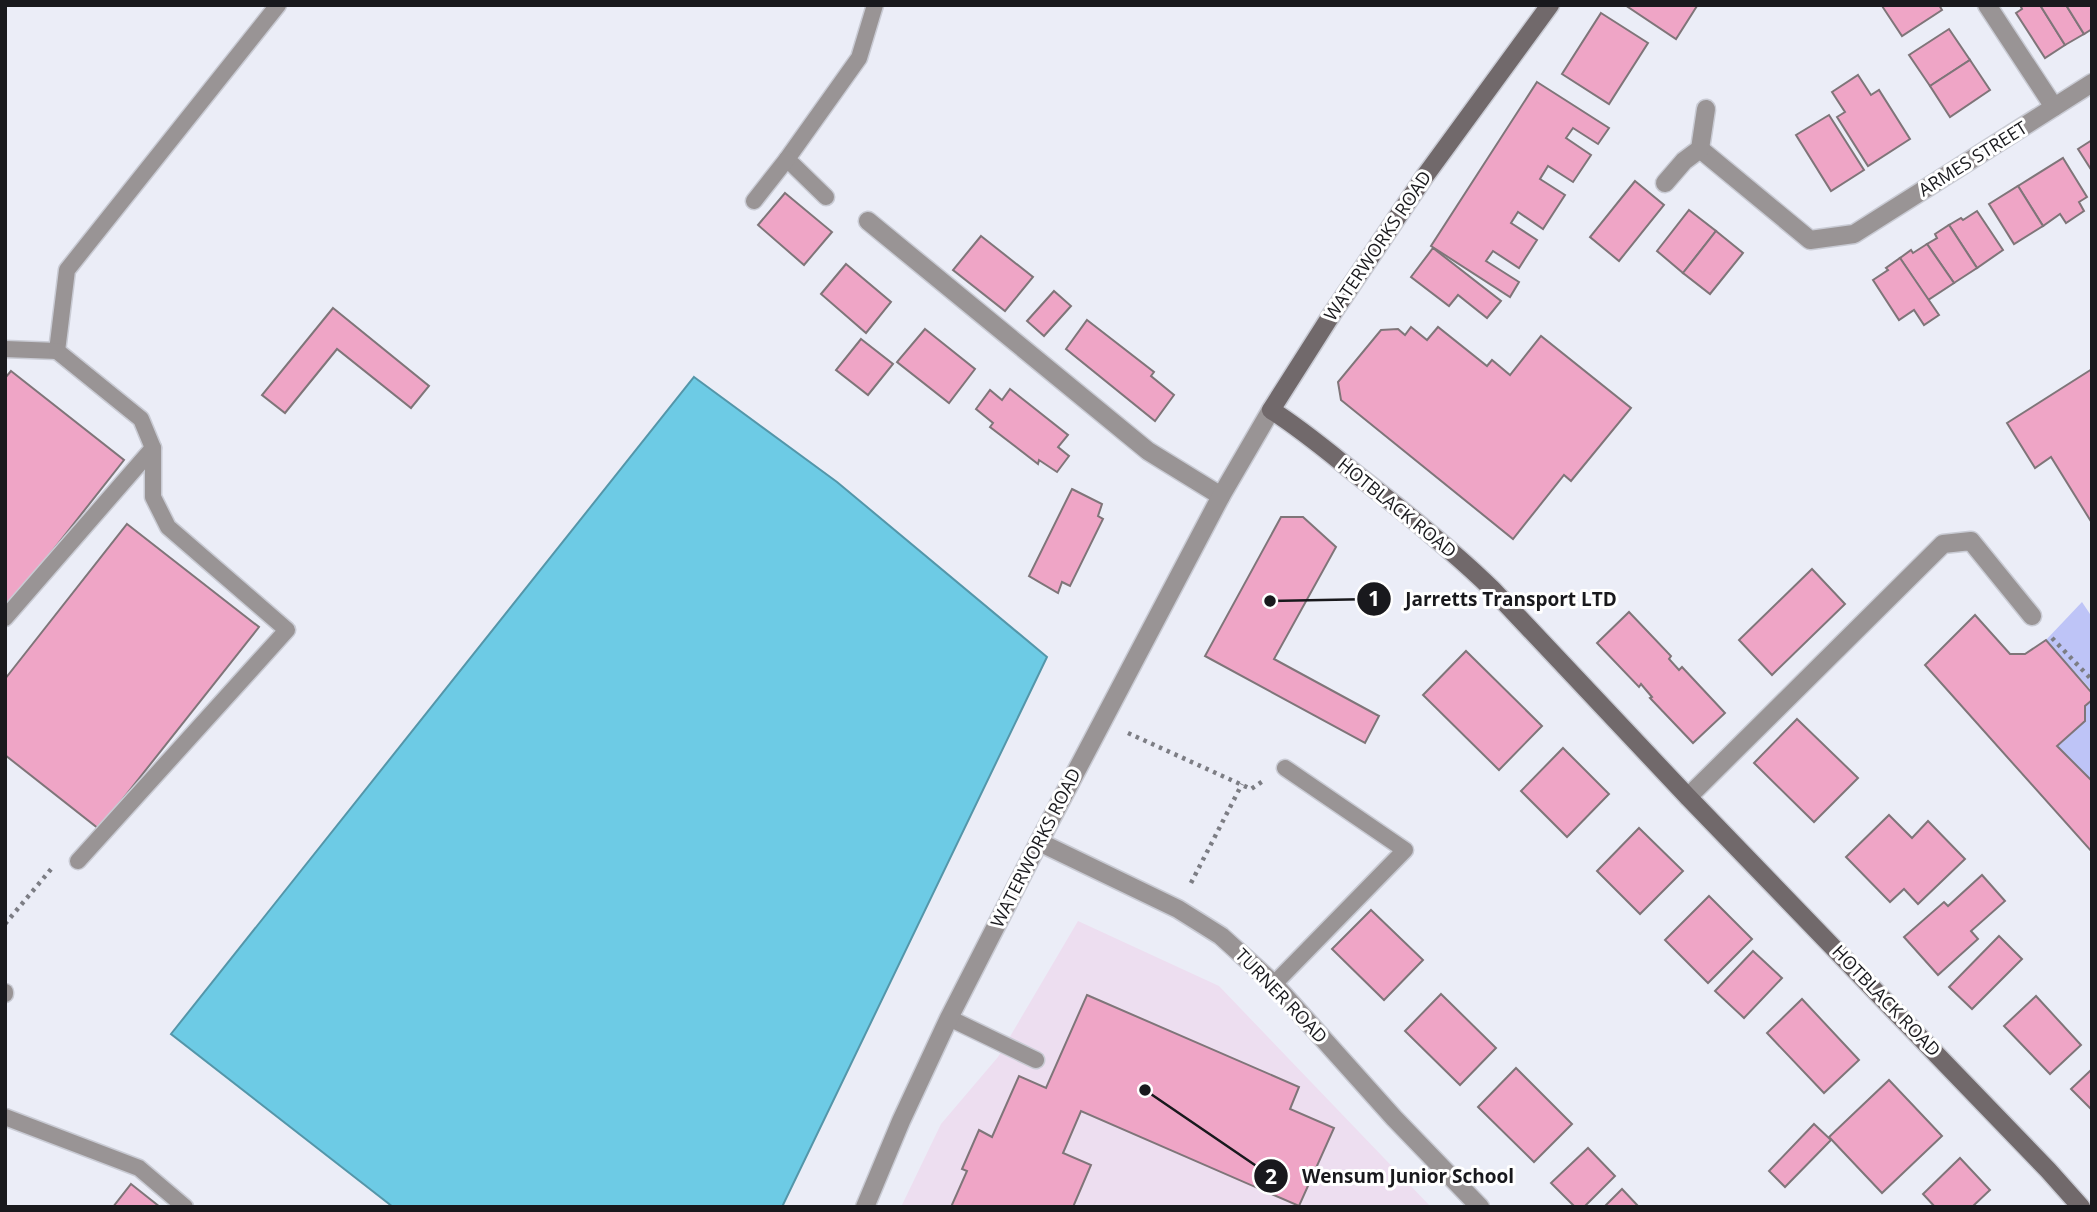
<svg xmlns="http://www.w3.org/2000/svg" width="2097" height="1212" viewBox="0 0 2097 1212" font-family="'Open Sans',sans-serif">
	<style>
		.education { fill: #eddef0 }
		.green { fill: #bec4f7 }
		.water { fill: #6dcbe5; stroke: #5496a9; stroke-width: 2 }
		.building { fill: #efa5c6; stroke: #7f7579; stroke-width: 2 }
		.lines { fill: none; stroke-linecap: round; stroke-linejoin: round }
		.lane-casing { stroke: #c9cbd4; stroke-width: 19 }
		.street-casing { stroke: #c9cbd4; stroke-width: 21 }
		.secondary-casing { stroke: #c9cbd4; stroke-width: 21 }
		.path { stroke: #7c7d84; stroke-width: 4.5; stroke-dasharray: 3.5 5; stroke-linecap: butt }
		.lane { stroke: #999495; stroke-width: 16 }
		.street { stroke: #999495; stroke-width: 18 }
		.secondary { stroke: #71696b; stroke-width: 18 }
		.labels { text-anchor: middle; stroke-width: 6; stroke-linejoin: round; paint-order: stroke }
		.street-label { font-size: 18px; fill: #19191d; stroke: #fff }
		.leader { fill: none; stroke: #19191d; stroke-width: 2.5 }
		.callout-dot { fill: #19191d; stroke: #fff; stroke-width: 2.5 }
		.mark-label { font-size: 21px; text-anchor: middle; font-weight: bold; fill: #fff }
		.callout-label { font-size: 19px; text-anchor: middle; font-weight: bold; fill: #19191d; stroke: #fff; stroke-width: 6; stroke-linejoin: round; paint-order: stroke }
	</style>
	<rect width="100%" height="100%" fill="#ebedf7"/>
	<path class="education" d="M1078,921L1219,986L1431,1207H901L941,1124L998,1057Z"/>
	<g class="green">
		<path d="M2082,602L2092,617V691L2046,640Z"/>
		<path d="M2092,700V781L2057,746L2085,721V706Z"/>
	</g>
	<path class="water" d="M694,377L837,482L1047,657L782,1207H393L171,1034Z"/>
	<g class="building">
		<path d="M1625,5H1697V6L1676,39Z"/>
		<path d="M1884,5H1939L1942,10L1902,36L1882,6Z"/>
		<path d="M2020,5H2040L2065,45L2045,58L2016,13L2022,9Z"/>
		<path d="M2040,5H2066L2084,34L2065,45Z"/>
		<path d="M2066,5H2092V29L2084,34Z"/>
		<path d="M1601,13L1648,43L1609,104L1562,74Z"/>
		<path d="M1949,29L1970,60L1930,86L1909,55Z"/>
		<path d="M1970,60L1990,90L1950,117L1930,86Z"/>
		<path d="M1858,75L1871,95L1879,90L1910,139L1868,166L1837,117L1845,112L1832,92Z"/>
		<path d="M1537,82L1609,128L1598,144L1573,128L1566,138L1591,155L1573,182L1548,166L1540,179L1565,195L1543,229L1518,212L1511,223L1537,240L1519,268L1493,251L1486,261L1519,282L1510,297L1431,246Z"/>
		<path d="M1829,115L1864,170L1831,191L1796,135Z"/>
		<path d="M2092,140V171L2078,149Z"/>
		<path d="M2063,158L2087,197L2079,202L2084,211L2066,223L2060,214L2043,226L2018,186Z"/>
		<path d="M1635,181L1664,205L1619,261L1590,237Z"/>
		<path d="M2018,186L2043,226L2014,244L1989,204Z"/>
		<path d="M785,193L832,232L804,265L758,225Z"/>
		<path d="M1689,210L1716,231L1683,273L1657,251Z"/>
		<path d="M1977,211L2003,250L1977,268L1949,225L1961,218L1963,220Z"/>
		<path d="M1949,225L1977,268L1954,283L1927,244L1937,238L1935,234Z"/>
		<path d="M1716,231L1743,253L1710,294L1683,273Z"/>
		<path d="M981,236L1033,277L1005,311L953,270Z"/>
		<path d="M1927,244L1954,283L1928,300L1900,258L1911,250L1913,253Z"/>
		<path d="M1433,248L1501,301L1487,318L1458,295L1449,306L1411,277Z"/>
		<path d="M1900,258L1939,315L1924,325L1914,310L1899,320L1873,280L1888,270L1886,268Z"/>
		<path d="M846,264L891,302L866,333L821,294Z"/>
		<path d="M1054,291L1071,306L1044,336L1027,321Z"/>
		<path d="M333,308L429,386L411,408L337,349L285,413L262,395Z"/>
		<path d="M1087,320L1154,372L1151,376L1174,395L1155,421L1066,349Z"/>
		<path d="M1411,327L1427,340L1438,327L1487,366L1492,360L1510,375L1541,336L1631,408L1571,481L1564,475L1513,539L1341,400L1338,382L1381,330L1398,329L1405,335Z"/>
		<path d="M925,329L975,369L949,403L897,362Z"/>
		<path d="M861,339L893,364L868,395L836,370Z"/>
		<path d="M2092,369V523L2051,457L2035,468L2007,423Z"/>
		<path d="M11,371L124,460L9,606L5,603V378Z"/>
		<path d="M1010,389L1068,435L1058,447L1069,456L1057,472L1039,460L1038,464L990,427L993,423L976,409L990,390L1002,400Z"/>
		<path d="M1072,489L1102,504L1098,516L1103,519L1070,586L1062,582L1058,593L1029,576Z"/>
		<path d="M1281,517H1303L1336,547L1274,659L1379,716L1365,743L1205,656Z"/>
		<path d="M127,524L259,627L99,829L5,755V679Z"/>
		<path d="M1812,569L1845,604L1772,675L1739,640Z"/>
		<path d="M1629,612L1671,656L1669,659L1679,670L1682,667L1725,713L1693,743L1650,698L1652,697L1641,684L1639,687L1597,643Z"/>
		<path d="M1975,615L2010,654H2025L2046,640L2092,693V700L2085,706V721L2057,746L2092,781V852L1925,665Z"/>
		<path d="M1466,651L1542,726L1499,770L1423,695Z"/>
		<path d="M1797,719L1858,778L1814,822L1754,763Z"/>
		<path d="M1563,748L1609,794L1567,837L1521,791Z"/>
		<path d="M1889,815L1912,838L1928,821L1965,859L1918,904L1904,889L1890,902L1846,857Z"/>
		<path d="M1639,828L1683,871L1640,914L1597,871Z"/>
		<path d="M1982,875L2005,901L1971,931L1978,939L1938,975L1904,937L1944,902L1948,906Z"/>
		<path d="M1709,896L1752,939L1708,983L1665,940Z"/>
		<path d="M1371,910L1423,960L1384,1000L1332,949Z"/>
		<path d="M1999,936L2022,959L1972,1009L1949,987Z"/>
		<path d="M1753,951L1782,978L1744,1018L1715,991Z"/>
		<path d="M1441,994L1496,1048L1460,1085L1405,1031Z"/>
		<path d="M1087,995L1299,1087L1290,1109L1334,1128L1299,1206L1081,1111L1063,1153L1091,1165L1073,1207H951L967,1171L962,1169L979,1130L992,1137L1019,1076L1046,1088Z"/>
		<path d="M2036,996L2081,1045L2050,1074L2004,1026Z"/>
		<path d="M1802,999L1859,1060L1824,1093L1767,1033Z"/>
		<path d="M1516,1068L1572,1124L1534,1162L1478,1107Z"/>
		<path d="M2092,1069V1110L2071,1089Z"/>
		<path d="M1889,1080L1942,1136L1882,1193L1829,1137Z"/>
		<path d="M1814,1124L1831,1140L1785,1187L1769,1171Z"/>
		<path d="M1588,1148L1615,1176L1584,1207H1575L1551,1183Z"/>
		<path d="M1960,1158L1990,1190L1972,1207H1935L1923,1194Z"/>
		<path d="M131,1184L160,1207H113Z"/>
		<path d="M1622,1189L1639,1207H1604Z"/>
	</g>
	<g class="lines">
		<g class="lane-casing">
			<g id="lane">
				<path d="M826,197L787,159L859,58L875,5"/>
				<path d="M754,201L787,159"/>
				<path d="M5,349L57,351L67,270L278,5"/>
				<path d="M57,351L141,419L153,448"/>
				<path d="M5,618L153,448V497L168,527L287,630L78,861"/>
				<path d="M1274,984L1405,850L1285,768"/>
				<path d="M5,992V994"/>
				<path d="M949,1018L1036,1060"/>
				<path d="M5,1117L139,1168L185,1207"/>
			</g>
		</g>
		<g class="street-casing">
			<g id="street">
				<path d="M1987,5L2054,107"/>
				<path d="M1700,149L1810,240L1854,234L2092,83"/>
				<path d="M1665,183L1684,161L1700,149L1706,109"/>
				<path d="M868,221L1148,451L1221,496"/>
				<path d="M1688,797L1943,544L1971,541L2032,616"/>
				<path d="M1039,842L1178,909L1221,936L1274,984L1394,1118L1480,1207"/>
				<path d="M865,1207L901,1121L949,1018L1039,842L1221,496L1271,410"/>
			</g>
		</g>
		<g class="secondary-casing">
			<path id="secondary" d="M1550,5L1425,176L1332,314L1271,410C1303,430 1332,455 1361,478C1406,513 1451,549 1492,589L1688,797L2048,1170L2081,1207"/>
		</g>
		<g class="path">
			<path d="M2052,638L2092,680"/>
			<path d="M1128,733L1251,789L1263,781"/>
			<path d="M1191,883L1242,784"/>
			<path d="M5,924L52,868"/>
		</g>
		<use href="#lane" class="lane"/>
		<use href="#street" class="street"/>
		<use href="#secondary" class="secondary"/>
	</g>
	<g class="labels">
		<g class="street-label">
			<text transform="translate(1973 159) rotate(-32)" y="6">ARMES STREET</text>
			<text transform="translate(1378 246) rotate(-56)" y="6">WATERWORKS ROAD</text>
			<text transform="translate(1397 508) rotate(39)" y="6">HOTBLACK ROAD</text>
			<text transform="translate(1036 848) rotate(-63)" y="6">WATERWORKS ROAD</text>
			<text transform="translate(1281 996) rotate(46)" y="6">TURNER ROAD</text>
			<text transform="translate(1886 1001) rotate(46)" y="6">HOTBLACK ROAD</text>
		</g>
	</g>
	<path class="leader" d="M1270 601L1374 599M1145 1090L1271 1176"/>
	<g class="callout-dot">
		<circle cx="1270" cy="601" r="7"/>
		<circle cx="1145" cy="1090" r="7"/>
		<circle cx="1374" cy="599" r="18"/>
		<circle cx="1271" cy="1176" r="18"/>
	</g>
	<g class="mark-label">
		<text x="1374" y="606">1</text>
		<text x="1271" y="1184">2</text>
	</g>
	<g class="callout-label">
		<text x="1511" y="606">Jarretts Transport LTD</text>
		<text x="1408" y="1183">Wensum Junior School</text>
	</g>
	<rect width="2097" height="1212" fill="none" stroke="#19191d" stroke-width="14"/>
</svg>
